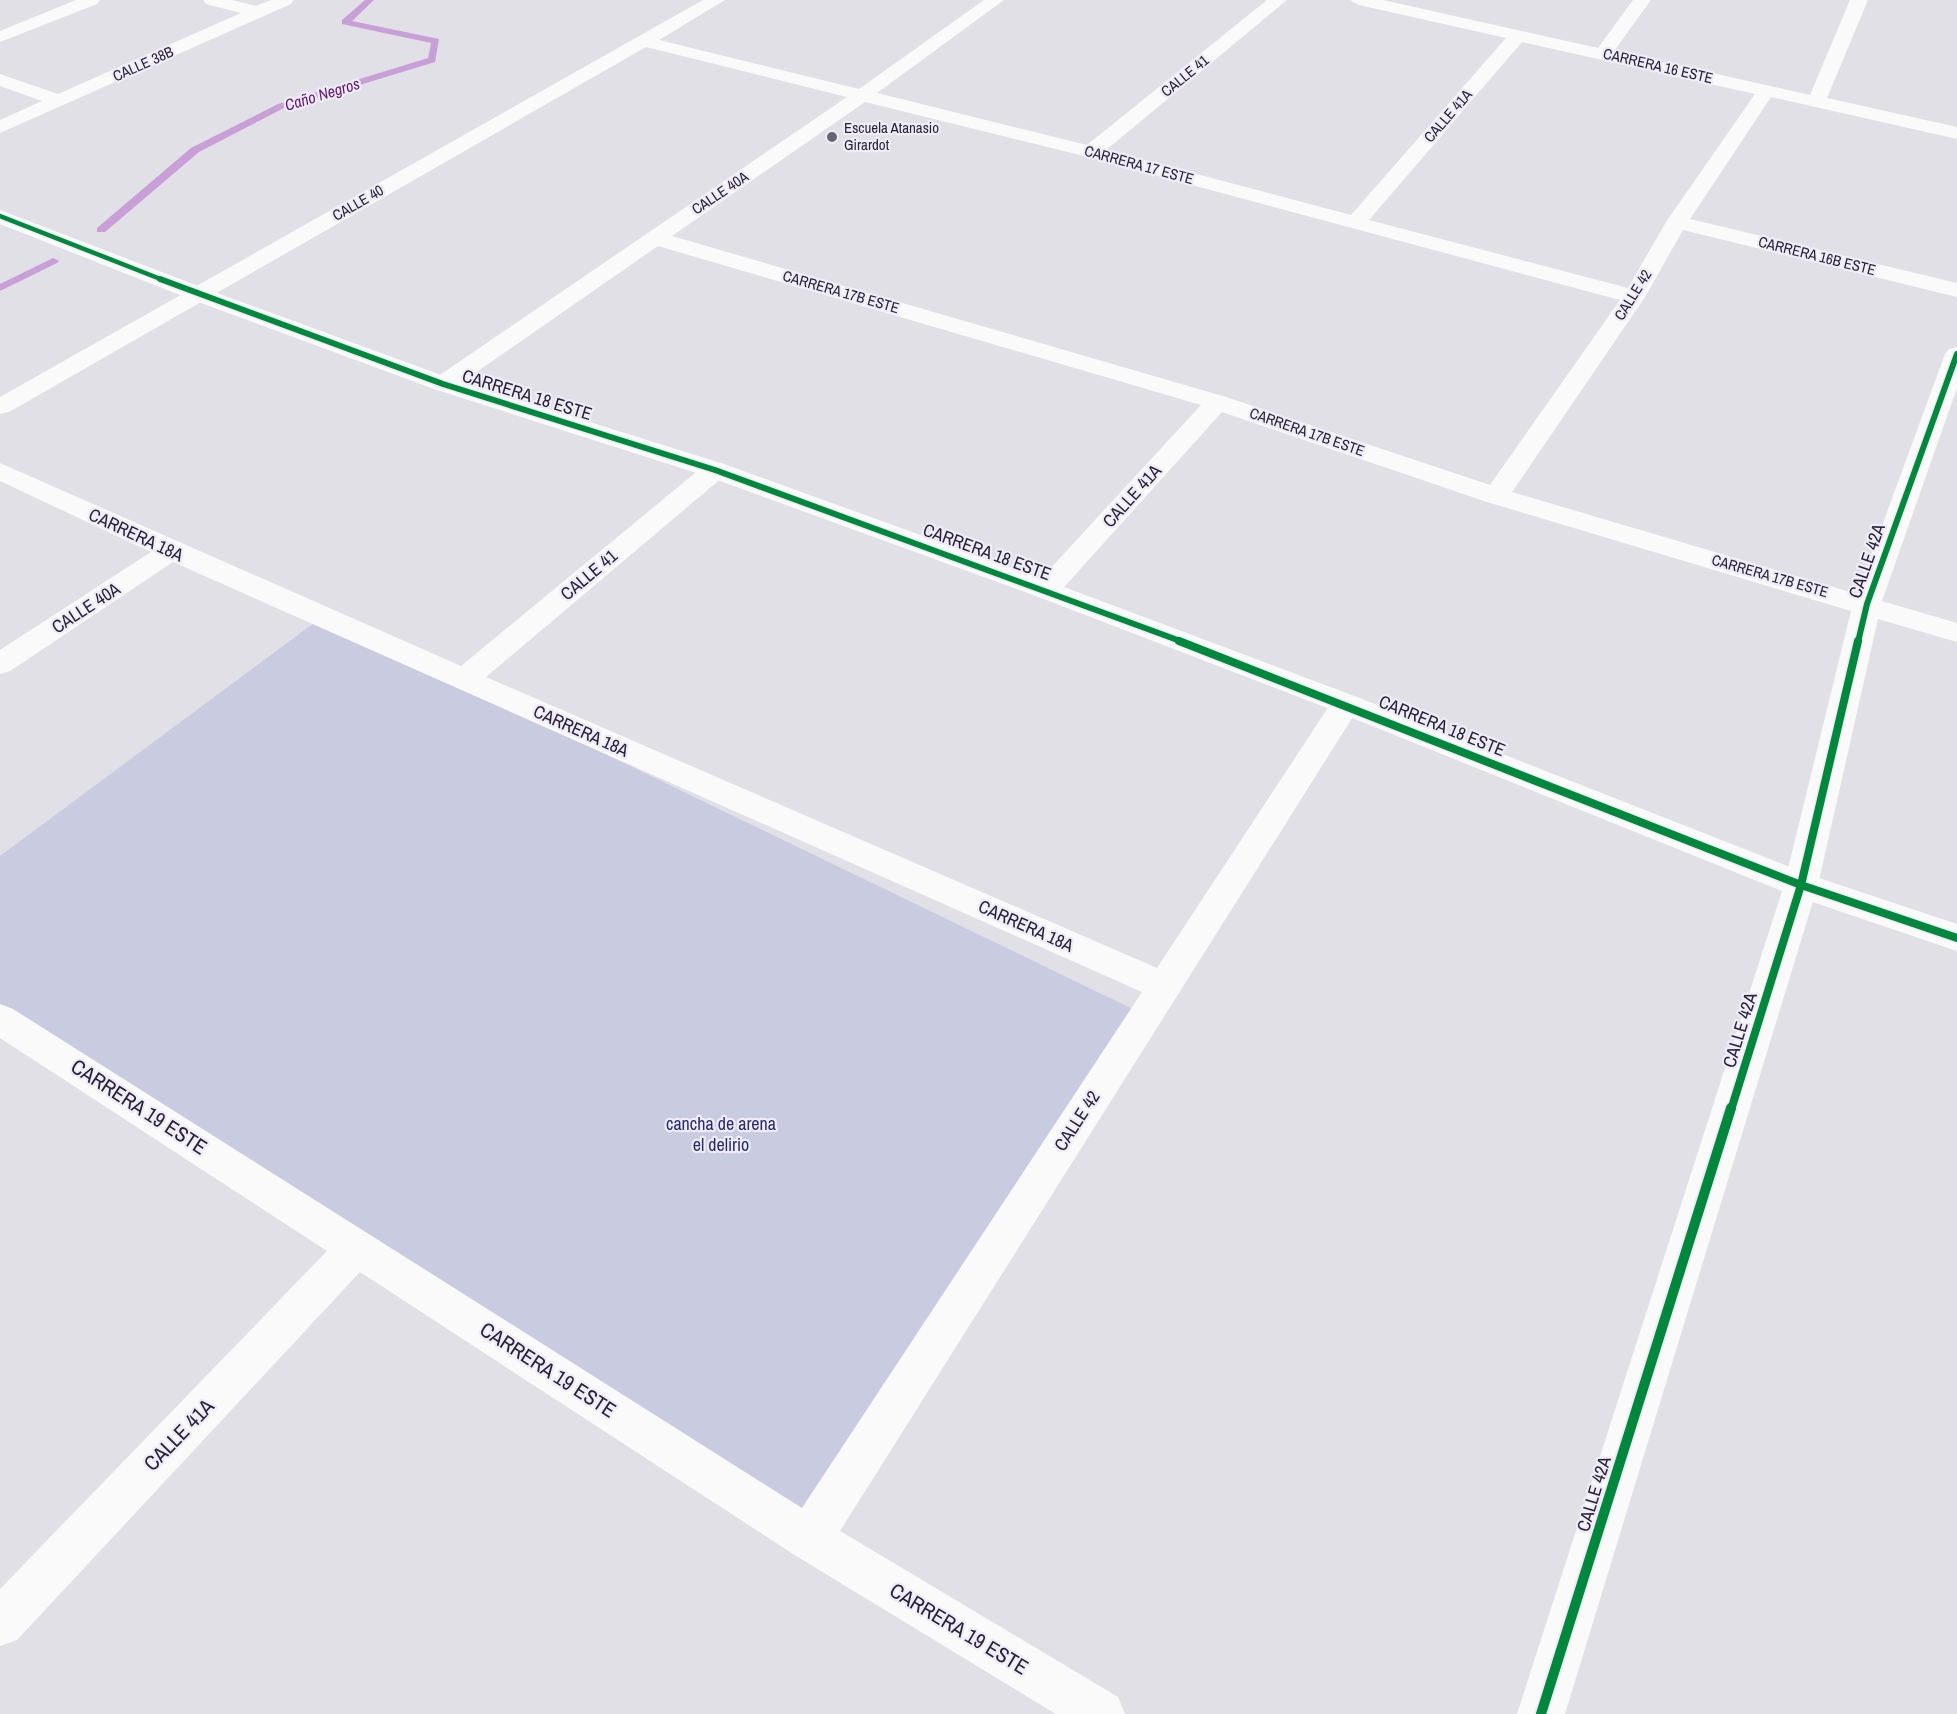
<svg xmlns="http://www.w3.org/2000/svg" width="1957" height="1714" viewBox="0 0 1957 1714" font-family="'Archivo Narrow',sans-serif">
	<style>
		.green { fill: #c9cbe0 }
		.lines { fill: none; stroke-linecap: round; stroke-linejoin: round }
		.stream { fill: #c99fd7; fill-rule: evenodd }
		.minor { fill: #fafafb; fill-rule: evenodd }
		.tertiary { fill: #fafafb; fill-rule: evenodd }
		.cycleway-far3-casing { stroke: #eeedf6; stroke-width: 7 }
		.cycleway-far2-casing { stroke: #eeedf6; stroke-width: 9 }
		.cycleway-far1-casing { stroke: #eeedf6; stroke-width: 11 }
		.cycleway-casing { stroke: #eeedf6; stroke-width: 14 }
		.cycleway-far3 { stroke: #00873e; stroke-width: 4.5 }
		.cycleway-far2 { stroke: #00873e; stroke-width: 6 }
		.cycleway-far1 { stroke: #00873e; stroke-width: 8 }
		.cycleway { stroke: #00873e; stroke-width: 10 }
		.poi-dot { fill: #696376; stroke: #eeedf6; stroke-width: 2 }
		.labels { text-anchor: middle; stroke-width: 4.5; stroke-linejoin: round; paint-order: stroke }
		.far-street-label { font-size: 15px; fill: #281f39; stroke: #eeedf6 }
		.far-poi-label { font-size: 15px; fill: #281f39; stroke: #eeedf6; text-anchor: start }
		.far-water-label { font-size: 16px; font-style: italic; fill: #621974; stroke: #eeedf6 }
		.street-label { font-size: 18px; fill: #281f39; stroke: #eeedf6 }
		.park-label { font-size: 18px; fill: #2a2970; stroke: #eeedf6 }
		.near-street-label { font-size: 21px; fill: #281f39; stroke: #eeedf6 }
	</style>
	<rect width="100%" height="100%" fill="#e1e0e6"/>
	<path class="green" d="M322,617L1145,1015L809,1538L0,1019V856Z"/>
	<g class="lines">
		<g class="stream">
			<path d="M365,0H374L352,21L439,39L435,62L284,108L199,152L105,232H97V228L191,148L278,104L428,58L431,43L342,24V20Z"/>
			<path d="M53,258L59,261L57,263L0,291V284Z"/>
		</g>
		<g class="minor">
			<path d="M76,0H100L97,4L0,42V31Z"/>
			<path d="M203,0H232L256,6L271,0H294L291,4L0,133V120L42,101L0,86V74L58,94L241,13L206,4Z"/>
			<path d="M703,0H725L659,40L859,89L984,0H1004L877,93L1087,145L1267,0H1287L1106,150L1351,215L1506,38L1359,5L1350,0H1383L1598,48L1633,0H1651L1614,51L1810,95L1850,0H1868L1827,98L1957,127V139L1771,97L1690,219L1957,283V297L1683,230L1645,297L1512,492L1857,594L1945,354L1949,349L1957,347V388L1882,601L1957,623V642L1878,619L1818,885L1565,1714H1517L1784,885L1851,611L1487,502L1222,412L1056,596L1046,599L1036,596L1032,590L1036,584L1201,405L658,246L452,389L443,391L434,389L431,384L434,379L847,97L646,47L9,412L0,414V397ZM1522,42L1755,94L1666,222L1628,288L1369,220ZM865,102L1084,156L1620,300L1490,485L1226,397L672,236Z"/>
			<path d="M715,462L724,464L728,470L724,476L486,677L1157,968L1335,697L1346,694L1357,697L1361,704L840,1531L1118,1697L1125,1714H1056L793,1554L360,1272L17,1640L0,1646V1589L327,1251L0,1038V1004L13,1009L802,1508L1142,992L173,562L10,671L0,674V650L151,552L0,481V463L461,666L706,464Z"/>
		</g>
		<path class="tertiary" d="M0,210L206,289L452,379L724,464L1056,584L1357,697L1813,876L1957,924V951L1789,894L1335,711L1036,596L706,476L434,389L190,299L0,224Z"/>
		<g class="cycleway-far3-casing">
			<path id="cycleway-far3" d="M0,216L163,280"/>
		</g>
		<g class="cycleway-far2-casing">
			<g id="cycleway-far2">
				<path d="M160,279L443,384L715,470L1183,642"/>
				<path d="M1858,642L1867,604L1957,354"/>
			</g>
		</g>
		<g class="cycleway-far1-casing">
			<g id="cycleway-far1">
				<path d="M1179,641L1801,885L1957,938"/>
				<path d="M1731,1110L1801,885L1858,641"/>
			</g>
		</g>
		<g class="cycleway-casing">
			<path id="cycleway" d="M1541,1714L1731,1108"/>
		</g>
		<use href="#cycleway-far3" class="cycleway-far3"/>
		<use href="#cycleway-far2" class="cycleway-far2"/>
		<use href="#cycleway-far1" class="cycleway-far1"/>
		<use href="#cycleway" class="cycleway"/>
	</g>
	<circle class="poi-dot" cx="832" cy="137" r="6"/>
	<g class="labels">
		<g class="far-street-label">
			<text transform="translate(143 64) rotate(-24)" y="5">CALLE 38B</text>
			<text transform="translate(1658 66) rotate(13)" y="5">CARRERA 16 ESTE</text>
			<text transform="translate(1185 76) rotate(-39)" y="5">CALLE 41</text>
			<text transform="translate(1448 116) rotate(-49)" y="5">CALLE 41A</text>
			<text transform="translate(1139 165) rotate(15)" y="5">CARRERA 17 ESTE</text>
			<text transform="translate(720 193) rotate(-34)" y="5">CALLE 40A</text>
			<text transform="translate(358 203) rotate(-30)" y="5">CALLE 40</text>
			<text transform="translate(1817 256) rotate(14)" y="5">CARRERA 16B ESTE</text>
			<text transform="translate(841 292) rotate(16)" y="5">CARRERA 17B ESTE</text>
			<text transform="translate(1633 295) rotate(-58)" y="5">CALLE 42</text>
			<text transform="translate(1307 432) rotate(19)" y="5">CARRERA 17B ESTE</text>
			<text transform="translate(1770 576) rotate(16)" y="5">CARRERA 17B ESTE</text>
		</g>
		<g class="far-poi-label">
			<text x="844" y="133">Escuela Atanasio<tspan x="844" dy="17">Girardot</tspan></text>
		</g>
		<g class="far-water-label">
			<text transform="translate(322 94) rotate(-17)" y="6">Caño Negros</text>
		</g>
		<g class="street-label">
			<text transform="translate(527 395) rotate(17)" y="6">CARRERA 18 ESTE</text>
			<text transform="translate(1132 496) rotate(-48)" y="6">CALLE 41A</text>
			<text transform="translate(136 535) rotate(25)" y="6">CARRERA 18A</text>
			<text transform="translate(987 552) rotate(20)" y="6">CARRERA 18 ESTE</text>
			<text transform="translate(1867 561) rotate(-71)" y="6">CALLE 42A</text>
			<text transform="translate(589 575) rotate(-40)" y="6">CALLE 41</text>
			<text transform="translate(86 608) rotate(-33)" y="6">CALLE 40A</text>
			<text transform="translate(1442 726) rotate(22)" y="6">CARRERA 18 ESTE</text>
			<text transform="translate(581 731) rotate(24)" y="6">CARRERA 18A</text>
			<text transform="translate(1026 926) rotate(24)" y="6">CARRERA 18A</text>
			<text transform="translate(1740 1030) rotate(-73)" y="6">CALLE 42A</text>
			<text transform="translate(1077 1121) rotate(-57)" y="6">CALLE 42</text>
			<text transform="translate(1594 1494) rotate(-73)" y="6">CALLE 42A</text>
		</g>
		<g class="park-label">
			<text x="721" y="1130">cancha de arena<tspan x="721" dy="21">el delirio</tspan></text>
		</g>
		<g class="near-street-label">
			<text transform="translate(139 1107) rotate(33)" y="7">CARRERA 19 ESTE</text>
			<text transform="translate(548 1370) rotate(33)" y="7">CARRERA 19 ESTE</text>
			<text transform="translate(179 1435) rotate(-46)" y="7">CALLE 41A</text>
			<text transform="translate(959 1629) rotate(31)" y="7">CARRERA 19 ESTE</text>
		</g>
	</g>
</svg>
